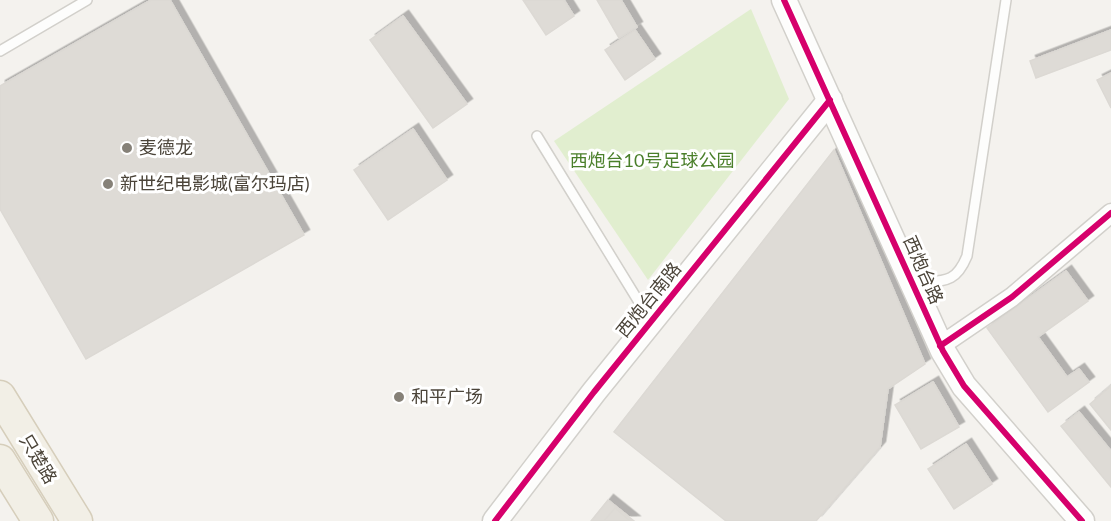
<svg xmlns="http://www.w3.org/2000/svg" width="1111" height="521" viewBox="0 0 1111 521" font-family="Lato,'Noto Sans SC',sans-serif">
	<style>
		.green { fill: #e1eecf }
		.building { fill: #dedbd6; stroke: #dcd9d4; stroke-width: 1.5; filter: url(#shadow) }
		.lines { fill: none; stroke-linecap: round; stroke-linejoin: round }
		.service-casing { stroke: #d2d0cb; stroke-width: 12 }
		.minor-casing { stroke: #d2d0cb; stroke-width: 21 }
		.tertiary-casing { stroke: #d2d0cb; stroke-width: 27 }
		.primary-casing { stroke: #d6cebb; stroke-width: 33 }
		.service { stroke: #fdfdfc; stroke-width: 9 }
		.minor { stroke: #fdfdfc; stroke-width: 18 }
		.tertiary { stroke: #fdfdfc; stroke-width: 24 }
		.primary { stroke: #f2efe6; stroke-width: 30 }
		.cycleway-casing { stroke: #fff; stroke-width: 10 }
		.cycleway { stroke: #d6006c; stroke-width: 6 }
		.poi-dot { fill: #868178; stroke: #fff; stroke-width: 2 }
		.labels { text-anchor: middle; stroke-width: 6; stroke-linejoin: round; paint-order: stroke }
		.poi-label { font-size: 18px; fill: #4b4439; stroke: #fff; text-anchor: start }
		.park-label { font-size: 18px; fill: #4a7f2a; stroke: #fff }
		.street-label { font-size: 18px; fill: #4b4439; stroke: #fff }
	</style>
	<defs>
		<filter id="shadow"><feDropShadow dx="5.5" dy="-5.5" stdDeviation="0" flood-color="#0004"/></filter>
	</defs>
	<rect width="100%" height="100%" fill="#f4f2ee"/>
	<path class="green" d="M751,9L789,99L648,280L554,141Z"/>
	<g class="building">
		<path d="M151,0H170L304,235L86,359L0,209V86Z"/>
		<path d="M523,0H564L574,16L546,35Z"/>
		<path d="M597,0H621L637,27L619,38Z"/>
		<path d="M403,16L467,104L433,128L370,40Z"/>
		<path d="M635,30L655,59L625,80L605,50Z"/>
		<path d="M1111,30V50L1036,78L1030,61Z"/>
		<path d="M1111,73V108L1097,80Z"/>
		<path d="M413,129L447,180L388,220L354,170Z"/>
		<path d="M834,150L925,364L888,389L880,447L816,521H726L614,432Z"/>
		<path d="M1066,271L1088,301L1038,337L1067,377L1079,369L1089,382L1048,412L987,328Z"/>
		<path d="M933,382L959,427L921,449L895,405Z"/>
		<path d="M1111,386V430L1090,404Z"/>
		<path d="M1079,412L1111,451V487L1061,426Z"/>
		<path d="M966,444L992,484L954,509L928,469Z"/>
		<path d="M608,500L634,521H591Z"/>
		<path d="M615,508L630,521H604Z"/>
	</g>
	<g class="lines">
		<g class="service-casing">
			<g id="service">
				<path d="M0,51L87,0"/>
				<path d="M537,136L650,320"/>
				<path d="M915,283C943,280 955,285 967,256L1006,0"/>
			</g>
		</g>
		<g class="minor-casing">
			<path id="minor" d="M940,346L1012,297L1111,213"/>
		</g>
		<g class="tertiary-casing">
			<g id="tertiary">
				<path d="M784,0L943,351L964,386L1082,521"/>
				<path d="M495,521L594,392L830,100"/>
			</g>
		</g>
		<g class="primary-casing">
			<g id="primary">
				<path d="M0,396L77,521"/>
				<path d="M0,460L38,521"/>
			</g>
		</g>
		<use href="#service" class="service"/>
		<use href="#minor" class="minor"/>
		<use href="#tertiary" class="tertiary"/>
		<use href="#primary" class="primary"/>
		<g class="cycleway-casing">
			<g id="cycleway">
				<path d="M784,0L943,351L964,386L1082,521"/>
				<path d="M940,346L1012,297L1111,213"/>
				<path d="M495,521L594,392L830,100"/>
			</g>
		</g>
		<use href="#cycleway" class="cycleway"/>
	</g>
	<g class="poi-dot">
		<circle cx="127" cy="148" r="6"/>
		<circle cx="108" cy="184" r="6"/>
		<circle cx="399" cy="397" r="6"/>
	</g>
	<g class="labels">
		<g class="poi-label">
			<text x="139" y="154">麦德龙</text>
			<text x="120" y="190">新世纪电影城(富尔玛店)</text>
			<text x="411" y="403">和平广场</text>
		</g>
		<g class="park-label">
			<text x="652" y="167">西炮台10号足球公园</text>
		</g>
		<g class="street-label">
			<text transform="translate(923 270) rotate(66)" y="6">西炮台路</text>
			<text transform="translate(649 300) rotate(-51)" y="6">西炮台南路</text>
			<text transform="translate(38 459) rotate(59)" y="6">只楚路</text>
		</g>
	</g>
</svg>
